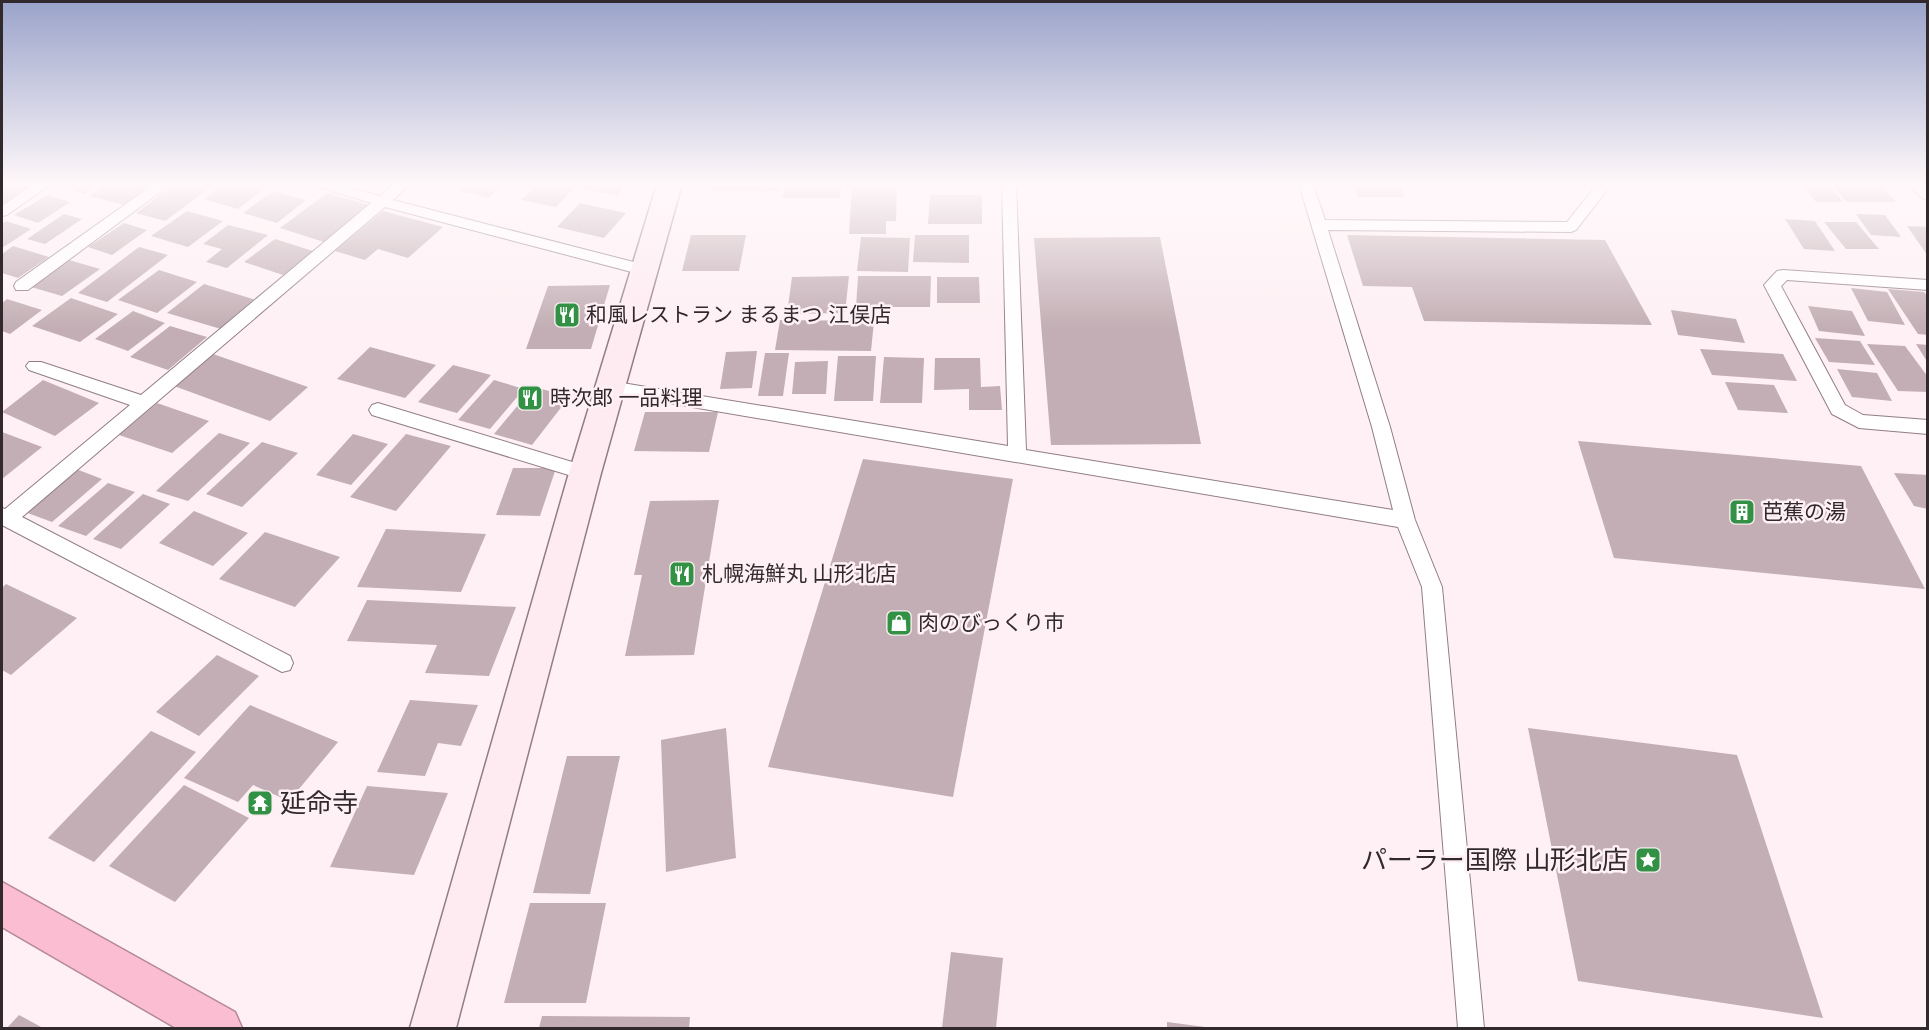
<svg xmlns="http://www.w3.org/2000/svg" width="1929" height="1030" viewBox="0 0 1929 1030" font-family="'DM Sans','Noto Sans JP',sans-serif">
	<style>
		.building { fill: #c2aeb4 }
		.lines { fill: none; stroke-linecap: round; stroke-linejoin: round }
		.lane-casing { stroke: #917e84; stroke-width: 2 }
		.secondary-casing { stroke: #917e84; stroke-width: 3 }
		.highway-casing { stroke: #b48997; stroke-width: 3 }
		.lane { fill: #fff; fill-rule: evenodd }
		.secondary { fill: #feebf1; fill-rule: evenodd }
		.highway { fill: #fabdd1; fill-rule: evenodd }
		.labels { text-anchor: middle; stroke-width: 5; stroke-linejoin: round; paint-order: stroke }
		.poi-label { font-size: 21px; fill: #31292b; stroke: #fef0f4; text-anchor: start }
		.near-poi-label { font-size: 26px; fill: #31292b; stroke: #fef0f4; text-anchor: start }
	</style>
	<rect width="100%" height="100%" fill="#fef0f4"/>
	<g class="building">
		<path d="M2,184H16L28,188L2,205Z"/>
		<path d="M55,184H98L84,194Z"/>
		<path d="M106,184H147L152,186L124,205L89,196Z"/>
		<path d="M175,184H215L165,221L136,213Z"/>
		<path d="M225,184H271L238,209L204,199Z"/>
		<path d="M466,184H503L489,198L459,191Z"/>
		<path d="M537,184H564L575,187L556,207L521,200Z"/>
		<path d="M588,184H628L617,196L584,189Z"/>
		<path d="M712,184H782L780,191H711Z"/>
		<path d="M785,184H842L840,198H782Z"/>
		<path d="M852,184H897L896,221H886V234H849Z"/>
		<path d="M1353,184H1399L1405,197H1358Z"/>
		<path d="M1801,184H1828L1843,202H1816Z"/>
		<path d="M1831,184H1880L1896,202H1846Z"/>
		<path d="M273,191L306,200L277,223L243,213Z"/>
		<path d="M327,193L369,205L324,242L280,228Z"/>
		<path d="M47,195L70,202L38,223L14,215Z"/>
		<path d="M930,195H982V224H928Z"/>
		<path d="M580,203L626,213L604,238L557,227Z"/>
		<path d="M187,211L223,221L188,247L151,236Z"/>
		<path d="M383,211L443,227L408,258L378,249L365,260L335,251Z"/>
		<path d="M64,214L82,219L45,244L27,239Z"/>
		<path d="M1856,214L1885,215L1901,237L1871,235Z"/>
		<path d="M1785,219L1815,221L1835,251L1804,249Z"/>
		<path d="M6,221L31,229L2,248V224Z"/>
		<path d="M1824,222H1856L1879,249H1846Z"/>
		<path d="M124,223L147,230L112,255L88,247Z"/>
		<path d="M228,225L268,235L227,268L206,262L222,249L203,244Z"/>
		<path d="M1907,226L1928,227V256Z"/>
		<path d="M691,235H746L739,271H682Z"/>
		<path d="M915,235H969V263L913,262Z"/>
		<path d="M1347,235L1605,240L1652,325L1424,321L1412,287L1363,286Z"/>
		<path d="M861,237L910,238L908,272L857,271Z"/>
		<path d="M1160,237L1201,444L1051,445L1034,238Z"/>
		<path d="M275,239L313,251L283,275L244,262Z"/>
		<path d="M13,246L49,257L18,278L2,273V254Z"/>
		<path d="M139,247L168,255L107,302L78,293Z"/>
		<path d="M69,260L100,269L62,296L31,287Z"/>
		<path d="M159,270L197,282L157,313L118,300Z"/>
		<path d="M849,276L845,313L787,314L792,277Z"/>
		<path d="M858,276H931L930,307H856Z"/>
		<path d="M937,277H979L980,303H937Z"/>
		<path d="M204,284L256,300L221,329L167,313Z"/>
		<path d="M610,285L591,349H526L548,286Z"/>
		<path d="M1851,288L1887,292L1905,325L1868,321Z"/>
		<path d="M1888,289L1924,292L1928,297V335L1918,334Z"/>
		<path d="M71,298L118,314L80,342L32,326Z"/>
		<path d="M7,299L42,310L10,334L2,331V303Z"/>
		<path d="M1808,306L1852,311L1865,336L1819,331Z"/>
		<path d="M1671,310L1736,319L1745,343L1678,335Z"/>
		<path d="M133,311L165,323L128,351L95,339Z"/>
		<path d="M780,320L874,321L871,351L775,350Z"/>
		<path d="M170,326L207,337L168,370L130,357Z"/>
		<path d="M1815,338L1860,341L1875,365L1829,362Z"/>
		<path d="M1867,344L1905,346L1928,377V392L1898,391Z"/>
		<path d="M1916,344L1928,345V363Z"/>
		<path d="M370,347L436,365L405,398L337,379Z"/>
		<path d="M1700,349L1783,354L1797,381L1712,375Z"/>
		<path d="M757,351L752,388L720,389L726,352Z"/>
		<path d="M765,353H789L783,396H758Z"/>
		<path d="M213,354L308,387L270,421L174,386Z"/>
		<path d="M838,356H876L873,401H834Z"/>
		<path d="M884,357L924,358L922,403H880Z"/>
		<path d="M935,358H980L981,387L1000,386L1002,410H969V389L934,390Z"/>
		<path d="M828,361L826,394H792L795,362Z"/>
		<path d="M453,365L491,375L457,413L418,402Z"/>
		<path d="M1837,369L1877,373L1892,401L1852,397Z"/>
		<path d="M43,380L99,403L55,436L2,412Z"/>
		<path d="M494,380L524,389L490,429L458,420Z"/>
		<path d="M1725,382L1774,385L1788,413L1738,410Z"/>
		<path d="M533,387L570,396L532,445L494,434Z"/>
		<path d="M157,403L209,421L172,453L119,435Z"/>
		<path d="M645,412H718L709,452L634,451Z"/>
		<path d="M2,432L42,447L2,479Z"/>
		<path d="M219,433L250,443L188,501L156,491Z"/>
		<path d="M353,434L388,444L351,485L316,475Z"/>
		<path d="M406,434L451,446L396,511L350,497Z"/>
		<path d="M1578,441L1861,466L1925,589L1614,558Z"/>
		<path d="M262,442L298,453L242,507L206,494Z"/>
		<path d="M863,459L1013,479L953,797L768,767Z"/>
		<path d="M513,468H556L540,516L496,515Z"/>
		<path d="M76,469L102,479L52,522L25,512Z"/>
		<path d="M1894,473L1928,475V509L1914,506Z"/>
		<path d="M108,483L135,492L86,536L58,526Z"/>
		<path d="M143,494L170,504L121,549L93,539Z"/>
		<path d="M719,500L694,655L625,656L642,575H634L650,501Z"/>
		<path d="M194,511L248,533L213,566L159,543Z"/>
		<path d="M386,529L486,534L461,592L357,587Z"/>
		<path d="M265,532L340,557L295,607L219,579Z"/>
		<path d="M6,584L77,618L11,675L2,670V588Z"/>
		<path d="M367,600L516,607L489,676L425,673L437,645L347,641Z"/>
		<path d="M217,655L259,676L199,736L156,712Z"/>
		<path d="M410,700L478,705L461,746L438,743L425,776L377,772Z"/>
		<path d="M250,705L338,742L289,801L253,785L238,802L184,778Z"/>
		<path d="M726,728L736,858L666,872L661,740Z"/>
		<path d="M1528,728L1737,755L1823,1018L1578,981Z"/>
		<path d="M151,731L196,752L94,862L48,838Z"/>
		<path d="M567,756H620L590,894L533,893Z"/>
		<path d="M184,785L249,818L175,902L109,866Z"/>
		<path d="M367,786L448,793L414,875L330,867Z"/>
		<path d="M530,903H606L586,1003H504Z"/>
		<path d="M951,952L1003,958L996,1028H942Z"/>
		<path d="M19,1015L43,1028H7Z"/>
		<path d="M542,1016L690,1017L689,1028H539Z"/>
		<path d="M1167,1022L1205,1027V1028H1167Z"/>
	</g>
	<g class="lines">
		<g class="lane-casing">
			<g id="lane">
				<path d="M34,184H51L7,215L2,216V206Z"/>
				<path d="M154,184H171L28,290H16L14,286L16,282Z"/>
				<path d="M309,184H335L380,196L394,184H410L393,200L649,266L651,270L643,275L385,207L22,517L290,656L293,663L290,670L282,672L2,525V508L5,509L130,405L29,370L26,366L29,362H41L141,395L371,203Z"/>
				<path d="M1002,184H1016L1026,450L1393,510L1372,427L1299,184H1313L1325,220L1567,222L1597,184H1612L1576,230L1571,232L1328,230L1390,427L1415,520L1442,587L1484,1028H1458L1422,587L1398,527L610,393L604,391L601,387L604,383L610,381L1008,446Z"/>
				<path d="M1909,184H1925L1928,187V200L1923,199Z"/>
				<path d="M1783,270L1928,280V290L1787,280L1781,286L1845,405L1863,415L1928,420V434L1859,428L1832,414L1764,285L1777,271Z"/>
				<path d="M378,403L592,468L594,473L592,478L585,480L372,415L369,410L372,405Z"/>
			</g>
		</g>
		<g class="secondary-casing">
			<path id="secondary" d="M657,184H682L601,473L456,1028H410L569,473Z"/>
		</g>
		<g class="highway-casing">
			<path id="highway" d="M2,882L235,1012L242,1028H176L2,927Z"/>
		</g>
		<use href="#lane" class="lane"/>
		<use href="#secondary" class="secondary"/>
		<use href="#highway" class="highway"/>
	</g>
	<linearGradient id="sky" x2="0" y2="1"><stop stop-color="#9aa3ca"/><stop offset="0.56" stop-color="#fff8fa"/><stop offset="1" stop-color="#fff8fa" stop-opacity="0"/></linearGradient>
	<rect width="1929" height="329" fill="url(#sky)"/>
	<defs>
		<g id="restaurant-square" transform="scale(1.35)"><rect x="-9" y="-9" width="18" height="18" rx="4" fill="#329145" stroke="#fef0f4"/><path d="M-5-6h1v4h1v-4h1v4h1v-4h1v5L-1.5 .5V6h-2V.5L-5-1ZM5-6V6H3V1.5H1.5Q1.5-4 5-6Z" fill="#fff"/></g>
		<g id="building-square" transform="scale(1.35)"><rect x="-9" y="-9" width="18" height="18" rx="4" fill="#329145" stroke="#fef0f4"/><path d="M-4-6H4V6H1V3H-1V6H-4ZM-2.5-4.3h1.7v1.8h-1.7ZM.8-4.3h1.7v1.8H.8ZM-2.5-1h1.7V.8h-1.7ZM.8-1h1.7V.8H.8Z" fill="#fff"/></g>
		<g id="shop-square" transform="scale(1.35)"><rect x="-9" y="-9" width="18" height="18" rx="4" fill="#329145" stroke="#fef0f4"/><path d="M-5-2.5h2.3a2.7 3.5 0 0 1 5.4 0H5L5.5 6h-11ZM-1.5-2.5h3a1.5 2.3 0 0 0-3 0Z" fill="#fff"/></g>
		<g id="temple-square" transform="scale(1.35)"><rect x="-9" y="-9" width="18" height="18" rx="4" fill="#329145" stroke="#fef0f4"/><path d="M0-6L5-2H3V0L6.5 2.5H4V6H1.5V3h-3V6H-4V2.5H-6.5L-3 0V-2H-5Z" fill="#fff"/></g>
		<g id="sight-square" transform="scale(1.35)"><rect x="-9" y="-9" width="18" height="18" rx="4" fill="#329145" stroke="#fef0f4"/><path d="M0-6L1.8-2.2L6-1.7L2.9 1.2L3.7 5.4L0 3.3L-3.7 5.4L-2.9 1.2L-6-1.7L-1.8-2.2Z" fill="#fff"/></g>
	</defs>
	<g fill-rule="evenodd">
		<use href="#restaurant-square" x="567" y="315"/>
		<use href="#restaurant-square" x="530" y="398"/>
		<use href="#building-square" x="1742" y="512"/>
		<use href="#restaurant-square" x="682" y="574"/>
		<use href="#shop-square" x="899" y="623"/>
		<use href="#temple-square" x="260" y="803"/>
		<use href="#sight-square" x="1648" y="860"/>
	</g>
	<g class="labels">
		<g class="poi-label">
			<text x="586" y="322">和風レストラン まるまつ 江俣店</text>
			<text x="550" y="405">時次郎 一品料理</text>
			<text x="1762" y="519">芭蕉の湯</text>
			<text x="702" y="581">札幌海鮮丸 山形北店</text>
			<text x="918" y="630">肉のびっくり市</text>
		</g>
		<g class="near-poi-label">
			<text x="280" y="812">延命寺</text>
			<text x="1628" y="869" text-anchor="end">パーラー国際 山形北店</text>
		</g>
	</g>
	<rect width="1929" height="1030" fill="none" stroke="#31292b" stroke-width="6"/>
</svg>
